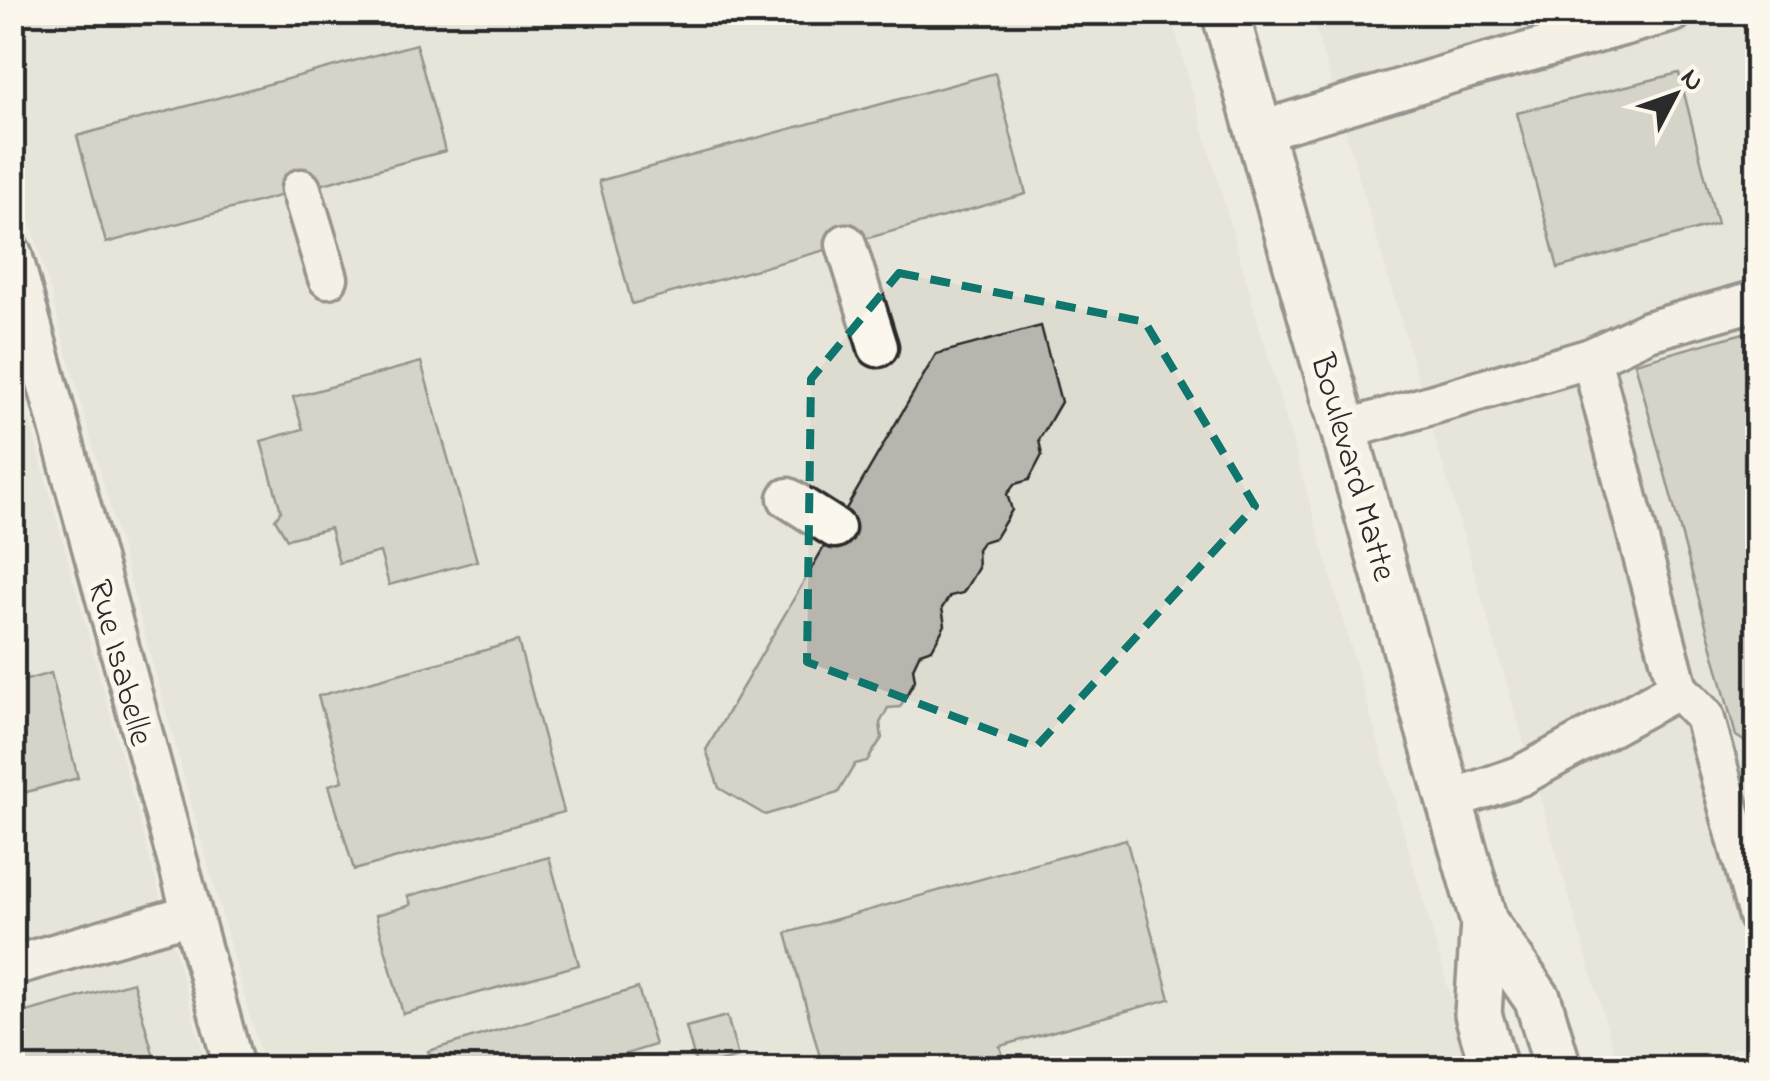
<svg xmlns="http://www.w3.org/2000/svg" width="1770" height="1081" viewBox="0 0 1770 1081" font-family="'Indie Flower',sans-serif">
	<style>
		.built { fill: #dedbd1 }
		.building { fill: #b8b5ae; stroke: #2b2b2b; stroke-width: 2.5 }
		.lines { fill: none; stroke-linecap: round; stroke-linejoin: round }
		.minor-casing { stroke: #2b2b2b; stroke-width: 45 }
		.major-casing { stroke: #2b2b2b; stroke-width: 52 }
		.minor { stroke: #fbf7ec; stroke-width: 38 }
		.major { stroke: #fbf7ec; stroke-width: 45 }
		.marked { fill: none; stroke: #0f766e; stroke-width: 8; stroke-dasharray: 20 12; stroke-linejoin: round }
		.labels { text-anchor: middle; stroke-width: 9; stroke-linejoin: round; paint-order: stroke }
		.street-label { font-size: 35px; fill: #2b2b2b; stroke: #fbf7ec }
	</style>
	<rect width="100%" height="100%" fill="#eeebe0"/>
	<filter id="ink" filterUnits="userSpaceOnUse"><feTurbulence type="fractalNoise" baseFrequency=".01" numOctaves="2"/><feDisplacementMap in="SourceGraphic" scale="20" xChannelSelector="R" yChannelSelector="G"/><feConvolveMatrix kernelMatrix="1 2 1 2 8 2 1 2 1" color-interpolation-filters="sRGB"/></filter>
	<g filter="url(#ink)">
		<g class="built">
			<path d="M12,13H1170L1471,1068H264L13,155Z"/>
			<path d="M1311,13H1757V1041L1672,1068H1619Z"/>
			<path d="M13,360L207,1068H13Z"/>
		</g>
		<g class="building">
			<path d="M1460,12H1501L1463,23Z"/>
			<path d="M416,44L445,151L106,243L77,136Z"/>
			<path d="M995,73L1026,194L632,304L599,181Z"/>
			<path d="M1679,73L1717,224L1558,268L1517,113Z"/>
			<path d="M1041,326L1061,402L1039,440L1042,455L1029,480L1015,484L1007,494L1012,510L995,538L982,542L977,549L978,568L963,593L950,596L942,608L945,625L932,649L920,653L913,668L915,680L900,707L888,708L880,723L882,738L867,761L855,764L838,793L765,815L719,788L706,750L936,354Z"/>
			<path d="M1758,329V750L1736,736L1635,363Z"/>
			<path d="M421,362L477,561L389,585L380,552L339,563L330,528L287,539L275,519L281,511L261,441L303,429L293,397Z"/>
			<path d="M518,641L564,812L354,870L329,785L343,781L318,696Z"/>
			<path d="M51,673L78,778L12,796V684Z"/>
			<path d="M1126,839L1170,999L1000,1046L1006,1068H823L786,933Z"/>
			<path d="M549,857L579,965L403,1014L376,915L411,905L408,896Z"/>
			<path d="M133,982L157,1068H12V1016Z"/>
			<path d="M638,988L655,1045L613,1058L616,1068H433L428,1051Z"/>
			<path d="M727,1016L738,1057L697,1068L686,1027Z"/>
		</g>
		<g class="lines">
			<g class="minor-casing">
				<g id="minor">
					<path d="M1260,131L1466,69L1673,12"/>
					<path d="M301,189L328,278"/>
					<path d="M846,244L878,347"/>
					<path d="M12,254L234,1068"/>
					<path d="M1591,358L1678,689L1704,716L1758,916"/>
					<path d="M1345,430L1591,358L1648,331L1758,300"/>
					<path d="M788,498L835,528"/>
					<path d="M1450,800L1520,776L1678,689"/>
					<path d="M12,966L191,914"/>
				</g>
			</g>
			<g class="major-casing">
				<g id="major">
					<path d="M1225,12L1484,922L1538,1000L1558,1068"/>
					<path d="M1484,922L1478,1014L1494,1068"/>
				</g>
			</g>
			<use href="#minor" class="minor"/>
			<use href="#major" class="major"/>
		</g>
	</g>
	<path d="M0 0H1770V1081H0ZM899,273L1145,322L1255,506L1036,747L807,662L811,379Z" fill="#eeebe0" fill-opacity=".55" fill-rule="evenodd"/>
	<path class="marked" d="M899,273L1145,322L1255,506L1036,747L807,662L811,379Z"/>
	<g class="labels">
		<g class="street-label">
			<text transform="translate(1355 467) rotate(74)" y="12">Boulevard Matte</text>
			<text transform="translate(122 662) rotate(75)" y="12">Rue Isabelle</text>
		</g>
	</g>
	<rect width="1770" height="1081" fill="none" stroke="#fbf7ec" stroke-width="50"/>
	<rect x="25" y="25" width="1720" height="1031" fill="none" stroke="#2b2b2b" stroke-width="4" filter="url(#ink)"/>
	<g transform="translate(1675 95) rotate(49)" stroke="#fbf7ec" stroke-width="8" paint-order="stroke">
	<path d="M0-8L18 38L0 25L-18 38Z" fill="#2b2b2b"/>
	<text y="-15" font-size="28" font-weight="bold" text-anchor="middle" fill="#2b2b2b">N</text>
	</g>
</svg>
